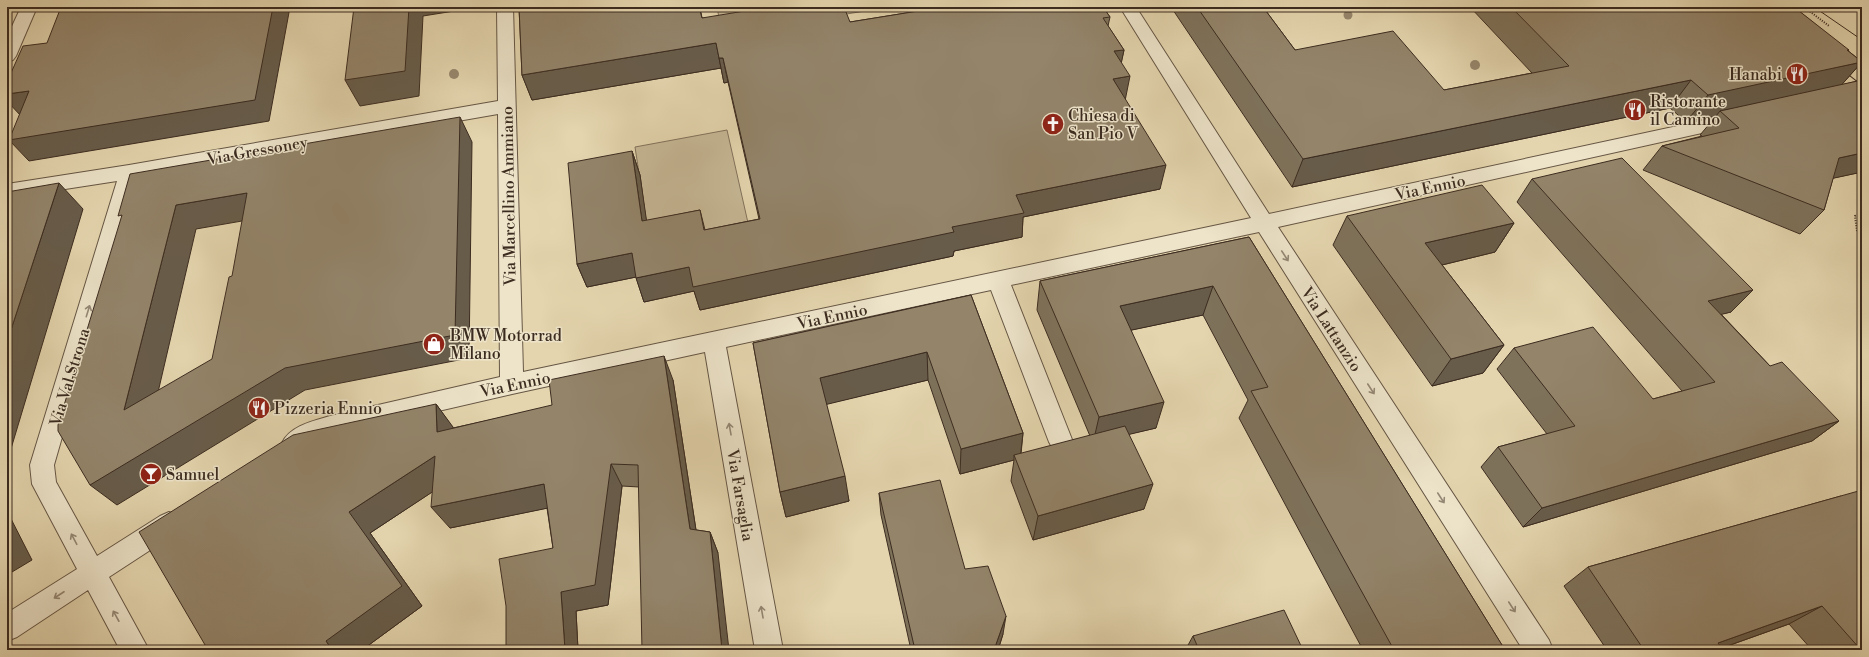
<svg xmlns="http://www.w3.org/2000/svg" width="1869" height="657" viewBox="0 0 1869 657" font-family="'Libre Bodoni',serif">
	<style>
		.green { fill: #c7b896; stroke: #82725b }
		.lines { fill: none; stroke-linecap: round; stroke-linejoin: round }
		.street-casing { stroke: #665644; stroke-width: 2 }
		.primary-casing { stroke: #3c2c20; stroke-width: 2 }
		.path { stroke: #3c2c20; stroke-width: 2; stroke-dasharray: 1 1.5; stroke-linecap: butt }
		.street { fill: #ede4ca; fill-rule: evenodd }
		.primary { fill: #e4d5ae; fill-rule: evenodd }
		.tram { stroke: #3c2c20; stroke-width: 1 }
		.tree { fill: #97876d }
		.wall { fill: #7e725b; stroke: #3c2c20 }
		.shaded-wall { fill: #675c4a; stroke: #3c2c20 }
		.building { fill: #93846a; stroke: #3c2c20; fill-rule: evenodd }
		.oneway { stroke: #948875 }
		.labels { text-anchor: middle; stroke-width: 3; stroke-linejoin: round; paint-order: stroke }
		.poi-label { font-size: 16px; fill: #3c2c20; stroke: #ede4ca; text-anchor: start }
		.street-label { font-size: 16px; fill: #3c2c20; stroke: #ede4ca }
	</style>
	<rect width="100%" height="100%" fill="#e4d5ae"/>
	<filter id="stains"><feTurbulence type="fractalNoise" baseFrequency=".005" numOctaves="4"/><feColorMatrix values="0 0 0 0 .2 0 0 0 0 .09 0 0 0 0 .02 0 0 0 .5 -.17"/></filter>
	<radialGradient id="worn" r=".72"><stop offset=".6" stop-color="#630" stop-opacity="0"/><stop offset="1" stop-color="#630" stop-opacity=".3"/></radialGradient>
	<g class="green">
		<path d="M717,7H890L722,34Z"/>
		<path d="M727,130L753,245H650L635,147Z"/>
	</g>
	<g class="lines">
		<g class="street-casing">
			<g id="street">
				<path d="M21,7H37L16,56L13,60L7,62V37Z"/>
				<path d="M497,7H513L523,372L1251,218L1120,7H1136L1269,214L1738,113L1745,115L1747,119L1745,123L1738,125L1278,227L1549,640L1553,650H1523L1259,232L1011,285L1073,442L1069,449L1061,452L1053,449L1049,442L991,290L726,347L783,650H755L705,352L512,394L330,436L294,453L286,450L282,443C290,426 313,421 330,416L500,377L498,114L137,177L54,465L56,482L97,556L160,516L169,512L178,516L182,524L178,532L109,577L149,650H120L88,590L17,637L7,641V613L77,569L32,484L30,465L117,181L7,198V184L129,165L498,101Z"/>
			</g>
		</g>
		<g class="primary-casing">
			<path id="primary" d="M1830,45L1836,47L1862,67V82L1856,80L1824,55L1821,51L1824,47Z"/>
		</g>
		<g class="path">
			<path d="M1804,7L1829,26"/>
			<path d="M1857,231L1855,216L1862,213"/>
		</g>
		<use href="#street" class="street"/>
		<use href="#primary" class="primary"/>
		<path class="tram" d="M1814,7L1862,40"/>
	</g>
	<g class="tree">
		<circle cx="1348" cy="15" r="4.5"/>
		<circle cx="1475" cy="65" r="5"/>
		<circle cx="454" cy="74" r="5"/>
	</g>
	<g class="wall">
		<path d="M519,7H700L702,18L850,22L937,8V7H1103L1110,17L1108,26L1124,50L1121,63L1125,100L1160,189L1023,217L1022,237L954,251L953,256L700,310L694,291L644,302L636,277L587,287L577,264L632,151L640,175L646,221L700,210L705,230L759,219L728,82L724,83L721,68L532,100L522,75Z"/>
		<path d="M1171,7H1263L1295,50L1444,90L1532,73L1470,7H1794L1862,62L1841,85L1862,80V172L1833,178L1824,210L1800,234L1643,170L1662,146L1702,136L1700,135L1716,116L1686,122L1670,108L1292,187Z"/>
		<path d="M1532,179L1731,312L1721,314L1770,366L1839,421L1812,441L1523,527L1481,467L1498,447L1547,434L1497,369L1514,348L1653,399L1682,391L1517,202Z"/>
		<path d="M1347,216L1514,223L1495,252L1442,265L1504,345L1483,373L1432,386L1333,245Z"/>
		<path d="M1249,237L1505,650H1363L1239,418L1248,400L1203,315L1131,330L1156,428L1129,434L1144,509L1033,540L1011,481L1014,460L960,474L928,380L826,404L849,501L786,517L780,492L753,343L971,295L1023,433L1021,454L1090,436L1037,310L1040,281Z"/>
		<path d="M673,380L696,530L710,532L718,553L639,487L622,486L608,605L576,611L578,650H506L553,548L547,508L450,528L432,492L370,533L422,606L362,650H208L436,404L453,428Z"/>
		<path d="M879,493L965,569L1003,634L998,650H911L881,515Z"/>
		<path d="M1841,496L1862,650H1812L1789,624L1722,648L1723,650H1607L1564,586L1588,567Z"/>
		<path d="M1193,636L1303,650H1188L1187,647Z"/>
	</g>
	<g class="shaded-wall">
		<path d="M273,7H292H290L269,121L29,161L9,140Z"/>
		<path d="M409,7H473V8L423,16L419,96L360,106L345,80Z"/>
		<path d="M716,43L721,68L532,100L522,75Z"/>
		<path d="M1124,50L1119,74L1114,51Z"/>
		<path d="M1847,50H1849L1833,68L1862,62L1837,90L1720,111L1716,116L1686,122L1708,95Z"/>
		<path d="M719,58H723L728,82L724,83Z"/>
		<path d="M1130,76L1125,101L1113,79Z"/>
		<path d="M1691,80L1670,108L1292,187L1303,159Z"/>
		<path d="M29,91L21,116L7,101V94Z"/>
		<path d="M460,117L472,142L469,358L305,390L117,505L90,485Z"/>
		<path d="M632,151L640,175L650,245L642,221Z"/>
		<path d="M1862,153V172L1816,182L1839,158Z"/>
		<path d="M1166,165L1160,189L1023,217L1022,237L954,251L953,256L700,310L694,291L644,302L636,278L689,267L952,227L1016,195Z"/>
		<path d="M59,183L83,209L7,462V342Z"/>
		<path d="M247,193L265,217L196,229L149,431L124,410L176,205Z"/>
		<path d="M1514,223L1495,252L1409,273L1425,243Z"/>
		<path d="M632,253L641,276L587,287L577,264Z"/>
		<path d="M1213,286L1203,315L1113,334L1120,306Z"/>
		<path d="M1753,290L1731,312L1687,323L1708,301Z"/>
		<path d="M1504,345L1483,373L1432,386L1451,359Z"/>
		<path d="M927,352L928,380L824,405L820,378Z"/>
		<path d="M664,356L673,380L699,550L690,529Z"/>
		<path d="M1164,402L1156,428L1093,443L1099,417Z"/>
		<path d="M436,404L453,427L454,455L437,432Z"/>
		<path d="M1839,421L1812,441L1523,527L1542,508Z"/>
		<path d="M1023,433L1020,459L1014,455V460L960,474L961,449Z"/>
		<path d="M435,456L452,479L370,533L422,606L362,650H332L326,641L349,512Z"/>
		<path d="M611,464L622,486L608,605L576,611L578,650H565L561,592Z"/>
		<path d="M845,476L849,501L786,517L780,492Z"/>
		<path d="M544,484L558,506L450,528L431,507Z"/>
		<path d="M1153,484L1144,509L1033,540L1038,516Z"/>
		<path d="M7,511L32,560L7,575Z"/>
		<path d="M710,532L718,553L729,650H722Z"/>
		<path d="M1822,606L1789,624L1716,650L1718,643Z"/>
		<path d="M1006,616L1003,634L998,650H994Z"/>
	</g>
	<g class="building">
		<path d="M61,7H273L255,100L9,140L29,91L7,94V82L23,46L47,43Z"/>
		<path d="M354,7H409L405,71L345,80Z"/>
		<path d="M519,7H699L702,18L769,7H844L850,22L943,7H1103L1110,17L1103,18L1124,50L1114,51L1130,76L1113,79L1166,165L1016,195L1024,213L952,227L954,232L693,287L689,267L636,278L632,253L577,264L568,163L632,151L642,221L700,210L704,230L760,219L723,58H719L716,43L522,75Z"/>
		<path d="M1197,7H1263L1295,50L1393,31L1444,90L1569,66L1511,7H1794L1849,50H1847L1862,62L1708,95L1691,80L1303,159Z"/>
		<path d="M1862,80V153L1839,158L1824,210L1662,146L1739,128L1720,111Z"/>
		<path d="M460,117L455,335L285,368L90,485L58,431V425L122,215L118,216L130,174ZM247,193L232,276L229,277L212,359L124,410L176,205Z"/>
		<path d="M1622,158L1753,290L1708,301L1770,366L1782,362L1839,421L1542,508L1498,447L1575,426L1514,348L1593,327L1653,399L1715,382L1532,179Z"/>
		<path d="M59,183L7,342V192Z"/>
		<path d="M1482,185L1514,223L1425,243L1504,345L1451,359L1347,216Z"/>
		<path d="M1249,237L1502,645L1505,650H1394L1251,391L1268,387L1213,286L1120,306L1164,402L1099,417L1040,281Z"/>
		<path d="M971,295L1023,433L961,449L927,352L820,378L845,476L780,492L753,343Z"/>
		<path d="M664,356L690,529L710,532L722,650H642L638,465L611,464L595,585L561,592L565,650H506V606L499,559L553,548L544,484L431,507L435,456L349,512L402,586L326,641L332,650H208L139,532L293,435L436,404L437,432L552,405L549,380Z"/>
		<path d="M1125,426L1153,484L1038,516L1014,455Z"/>
		<path d="M940,480L965,569L988,566L1006,616L994,650H915L879,493Z"/>
		<path d="M1862,490V650H1861L1822,606L1718,643L1723,650H1644L1588,567Z"/>
		<path d="M1284,610L1303,650H1199L1193,636Z"/>
	</g>
	<defs><path id="oneway-shaft" d="M-6 0H5M1.5-3L5.5 0L1.5 3" fill="none" stroke-width="1.6" stroke-linecap="round" stroke-linejoin="round"/></defs>
	<g class="oneway">
		<use href="#oneway-shaft" transform="translate(1285 256) rotate(57)"/>
		<use href="#oneway-shaft" transform="translate(88 311) rotate(-73)"/>
		<use href="#oneway-shaft" transform="translate(1371 389) rotate(57)"/>
		<use href="#oneway-shaft" transform="translate(730 429) rotate(-100)"/>
		<use href="#oneway-shaft" transform="translate(1441 498) rotate(57)"/>
		<use href="#oneway-shaft" transform="translate(74 539) rotate(-118)"/>
		<use href="#oneway-shaft" transform="translate(59 595) rotate(147)"/>
		<use href="#oneway-shaft" transform="translate(1512 607) rotate(57)"/>
		<use href="#oneway-shaft" transform="translate(762 612) rotate(-100)"/>
		<use href="#oneway-shaft" transform="translate(116 616) rotate(-119)"/>
	</g>
	<defs>
		<g id="restaurant-disc" transform="scale(1.15)"><circle r="9.5" fill="#8f2418" stroke="#ede4ca"/><path d="M-5-6h1v4h1v-4h1v4h1v-4h1v5L-1.5 .5V6h-2V.5L-5-1ZM5-6V6H3V1.5H1.5Q1.5-4 5-6Z" fill="#fff"/></g>
		<g id="church-disc" transform="scale(1.15)"><circle r="9.5" fill="#8f2418" stroke="#ede4ca"/><path d="M-1.2-6h2.4v3.5h3.3v2.4h-3.3V6h-2.4V-.1h-3.3v-2.4h3.3Z" fill="#fff"/></g>
		<g id="shop-disc" transform="scale(1.15)"><circle r="9.5" fill="#8f2418" stroke="#ede4ca"/><path d="M-5-2.5h2.3a2.7 3.5 0 0 1 5.4 0H5L5.5 6h-11ZM-1.5-2.5h3a1.5 2.3 0 0 0-3 0Z" fill="#fff"/></g>
		<g id="bar-disc" transform="scale(1.15)"><circle r="9.5" fill="#8f2418" stroke="#ede4ca"/><path d="M-6-5H6L.8 .8V4.5H3.5V6h-7V4.5H-.8V.8Z" fill="#fff"/></g>
	</defs>
	<g fill-rule="evenodd">
		<use href="#restaurant-disc" x="1797" y="74"/>
		<use href="#restaurant-disc" x="1635" y="110"/>
		<use href="#church-disc" x="1053" y="124"/>
		<use href="#shop-disc" x="434" y="344"/>
		<use href="#restaurant-disc" x="259" y="408"/>
		<use href="#bar-disc" x="151" y="474"/>
	</g>
	<g class="labels">
		<g class="poi-label">
			<text x="1782" y="80" text-anchor="end">Hanabi</text>
			<text x="1650" y="107">Ristorante<tspan x="1650" dy="18">il Camino</tspan></text>
			<text x="1068" y="121">Chiesa di<tspan x="1068" dy="18">San Pio V</tspan></text>
			<text x="450" y="341">BMW Motorrad<tspan x="450" dy="18">Milano</tspan></text>
			<text x="274" y="414">Pizzeria Ennio</text>
			<text x="166" y="480">Samuel</text>
		</g>
		<g class="street-label">
			<text transform="translate(257 150) rotate(-10)" y="6">Via Gressoney</text>
			<text transform="translate(1430 187) rotate(-12)" y="6">Via Ennio</text>
			<text transform="translate(508 196) rotate(-91)" y="6">Via Marcellino Ammiano</text>
			<text transform="translate(832 316) rotate(-12)" y="6">Via Ennio</text>
			<text transform="translate(1332 329) rotate(57)" y="6">Via Lattanzio</text>
			<text transform="translate(69 377) rotate(-73)" y="6">Via Val Strona</text>
			<text transform="translate(515 384) rotate(-12)" y="6">Via Ennio</text>
			<text transform="translate(741 495) rotate(80)" y="6">Via Farsaglia</text>
		</g>
	</g>
	<rect width="1869" height="657" fill="none" stroke="#e4d5ae" stroke-width="24"/>
	<rect x="8" y="8" width="1853" height="641" fill="none" stroke="#3c2c20" stroke-width="2"/>
	<rect x="12" y="12" width="1845" height="633" fill="none" stroke="#3c2c20"/>
	<rect width="100%" height="100%" filter="url(#stains)"/>
	<rect width="100%" height="100%" fill="url(#worn)"/>
</svg>
